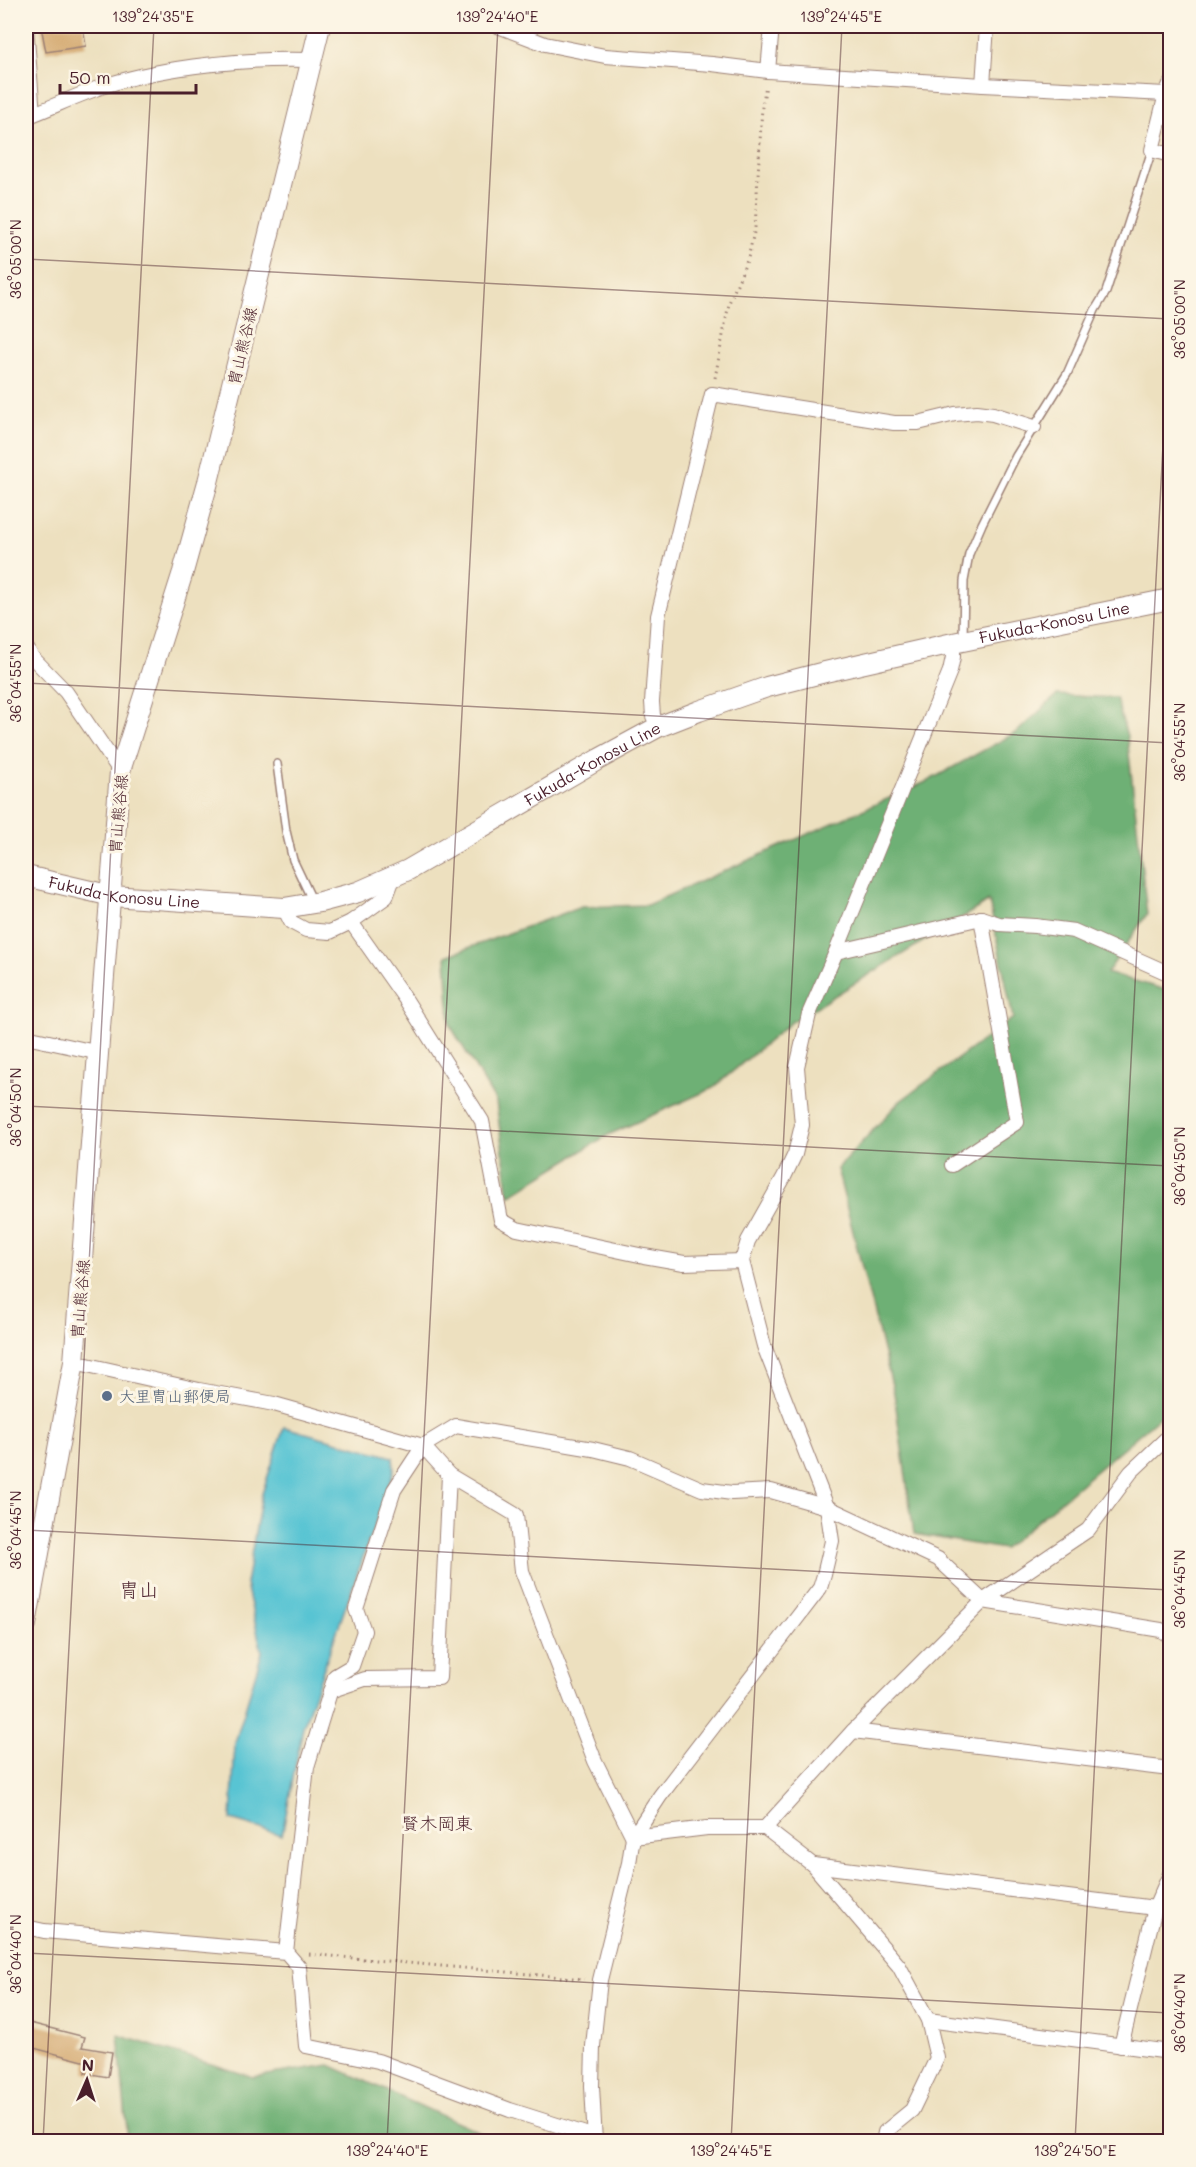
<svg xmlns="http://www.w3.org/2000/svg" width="1196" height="2167" viewBox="0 0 1196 2167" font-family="Mali,'Klee One',sans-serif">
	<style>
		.forest { fill: #6eb074; stroke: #5c6850; stroke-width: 1.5 }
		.water { fill: #59c4d3; stroke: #52727f; stroke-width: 1.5 }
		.building { fill: #d6ac75 }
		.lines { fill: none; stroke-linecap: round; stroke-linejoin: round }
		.service-casing { stroke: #9c8075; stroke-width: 10 }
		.minor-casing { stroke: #9c8075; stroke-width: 16 }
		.secondary-casing { stroke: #9c8075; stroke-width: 22 }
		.path { stroke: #9c8075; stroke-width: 3; stroke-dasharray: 1.5 4.5; stroke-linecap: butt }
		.service { stroke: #fff; stroke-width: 7 }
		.minor { stroke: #fff; stroke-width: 14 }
		.secondary { stroke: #fff; stroke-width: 20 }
		.ticks { fill: none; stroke: #4a1f2b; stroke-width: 1.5; stroke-opacity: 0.45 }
		.service-dot { fill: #5c6f8a; stroke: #fcf5e5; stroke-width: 2 }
		.labels { text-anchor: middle; stroke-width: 6; stroke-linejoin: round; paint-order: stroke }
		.street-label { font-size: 16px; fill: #4a1f2b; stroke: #fcf5e5 }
		.service-label { font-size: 16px; fill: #4e5e75; stroke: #fcf5e5; text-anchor: start }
		.neighbourhood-label { font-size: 18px; fill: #4a1f2b; stroke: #fcf5e5 }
		.quarter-label { font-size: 20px; fill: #4a1f2b; stroke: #fcf5e5 }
		.neatline { fill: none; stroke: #4a1f2b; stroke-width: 2 }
		.ticks-label { font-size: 15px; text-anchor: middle; fill: #4a1f2b }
	</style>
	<rect width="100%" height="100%" fill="#fcf5e5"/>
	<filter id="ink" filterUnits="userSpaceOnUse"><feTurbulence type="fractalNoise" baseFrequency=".0167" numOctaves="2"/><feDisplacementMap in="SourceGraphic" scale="12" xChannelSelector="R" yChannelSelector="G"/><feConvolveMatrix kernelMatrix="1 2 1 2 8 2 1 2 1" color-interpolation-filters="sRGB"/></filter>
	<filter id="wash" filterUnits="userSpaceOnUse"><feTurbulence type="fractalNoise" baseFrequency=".008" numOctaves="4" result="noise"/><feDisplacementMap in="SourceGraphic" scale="24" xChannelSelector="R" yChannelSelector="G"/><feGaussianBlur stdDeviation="1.35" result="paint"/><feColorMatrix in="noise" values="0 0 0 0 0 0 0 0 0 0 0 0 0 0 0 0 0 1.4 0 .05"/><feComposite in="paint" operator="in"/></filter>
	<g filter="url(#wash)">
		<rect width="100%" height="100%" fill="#ede0bf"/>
		<g class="forest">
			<path d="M1057,695L1116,698L1127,736L1147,914L1107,973L1170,991V1408L1004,1549L914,1534L894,1393L837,1169L899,1102L1013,1018L989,901L790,1023L713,1088L608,1135L509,1196L496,1102L450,1025L446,956L581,907L647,905L928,781L1017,732Z"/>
			<path d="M118,2035L253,2077L330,2065L498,2141H128Z"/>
		</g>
		<path class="water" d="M284,1427L393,1457L394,1470L303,1727L282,1835L231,1820L235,1743L262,1652L246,1584L262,1494Z"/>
		<g id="blocks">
			<g class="building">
				<path d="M41,26H83L86,46L46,52Z"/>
				<path d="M26,2022L85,2037L82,2047L112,2052L108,2077L85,2073L87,2062L26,2046Z"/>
			</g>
		</g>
	</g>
	<g filter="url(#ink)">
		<use href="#blocks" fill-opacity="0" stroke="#9c8075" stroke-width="1.5"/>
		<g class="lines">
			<g class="service-casing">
				<g id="service">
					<path d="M963,639L964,581L969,554L982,524L1016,456L1067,374L1095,310L1106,292L1152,150"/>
					<path d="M277,764L286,831L293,860L313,902"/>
				</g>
			</g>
			<g class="minor-casing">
				<g id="minor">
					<path d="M26,26L33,114"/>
					<path d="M498,26L545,44L605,56L712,64L768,71L983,85L1166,94"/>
					<path d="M768,71L772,26"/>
					<path d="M1170,84L1166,94L1152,150L1170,155"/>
					<path d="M983,85L987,26"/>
					<path d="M26,117C53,107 79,94 107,85C166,66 249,58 311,60"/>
					<path d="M26,647L32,657L66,692L120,771"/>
					<path d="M658,727L653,716L652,702L658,616L712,394L894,423H918L955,414L977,412L993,414L1034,427"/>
					<path d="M284,908L291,922L306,930L330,932L351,922L386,897L394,876"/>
					<path d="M351,922L406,1000L482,1121L501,1220L517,1229L644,1256L684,1263L742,1261"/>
					<path d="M836,952L981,918L999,924L1035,926L1074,931L1170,974"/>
					<path d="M26,1037L100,1053"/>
					<path d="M952,1165L1017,1122L981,918"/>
					<path d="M74,1362L199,1390L274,1404L423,1446L449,1475L516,1515L522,1571L595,1761L633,1837"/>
					<path d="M330,1691L365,1679L439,1678L449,1475"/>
					<path d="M853,1731L1170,1769"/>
					<path d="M765,1828L853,1731L983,1601L1088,1530L1131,1472L1170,1435"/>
					<path d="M633,1837L707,1828H765L813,1865L899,1966L928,2020L937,2058L912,2110L885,2132L883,2142"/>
					<path d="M813,1865L1155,1908"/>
					<path d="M26,1927L44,1931L286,1952L299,1967L306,2046L378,2061L510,2110L595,2137"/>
					<path d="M286,1952L307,1767L335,1676L352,1666L364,1631L356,1609L394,1490L423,1446L456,1426L593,1449L630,1458L702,1489L732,1493L771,1491L827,1507L938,1559L983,1601L1161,1630L1170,1636"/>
					<path d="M928,2020L1170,2052"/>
					<path d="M1121,2046L1155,1908L1170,1874"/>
					<path d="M595,2142L592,2086L593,2046L600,1980L629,1863L633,1837L660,1796L820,1588L824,1575L832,1541L827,1507L764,1346L742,1261L748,1241L784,1177L795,1154L802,1125L797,1067L809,1014L836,952L950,671L953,657V643"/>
				</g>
			</g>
			<g class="secondary-casing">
				<g id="secondary">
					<path id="s1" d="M26,876L112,896L284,908L320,902L358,892L408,870L599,759L658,727L699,711L767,687L825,672L953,643L1170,599"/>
					<path d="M26,1624L74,1362L120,771L183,572L208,482L320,26"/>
				</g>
			</g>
			<g class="path">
				<path d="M715,378L729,303L748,258L755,228L762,107L766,85"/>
				<path d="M309,1954L584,1979"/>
			</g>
			<use href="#service" class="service"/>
			<use href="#minor" class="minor"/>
			<use href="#secondary" class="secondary"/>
		</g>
	</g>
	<path class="ticks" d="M26,259L1170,319M26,683L1170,743M26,1106L1170,1166M26,1530L1170,1590M26,1953L1170,2013M43,2142L154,26M387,2142L498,26M731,2142L842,26M1075,2142L1170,310"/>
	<circle class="service-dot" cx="107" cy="1396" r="6"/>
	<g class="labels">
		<g class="street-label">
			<text transform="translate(242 346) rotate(-77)" y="6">胄山熊谷線</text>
			<text dy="6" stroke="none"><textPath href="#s1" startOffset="1090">Fukuda-Konosu Line</textPath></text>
			<text dy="6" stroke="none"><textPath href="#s1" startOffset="604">Fukuda-Konosu Line</textPath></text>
			<text transform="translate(118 814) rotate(-85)" y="6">胄山熊谷線</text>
			<text dy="6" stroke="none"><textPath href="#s1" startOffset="100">Fukuda-Konosu Line</textPath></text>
			<text transform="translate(80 1299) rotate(-85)" y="6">胄山熊谷線</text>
		</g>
		<g class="service-label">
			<text x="119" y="1402">大里冑山郵便局</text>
		</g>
		<g class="neighbourhood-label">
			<text x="437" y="1830">賢木岡東</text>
		</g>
		<g class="quarter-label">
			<text x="139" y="1597">冑山</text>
		</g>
	</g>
	<rect width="1196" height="2167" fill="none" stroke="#fcf5e5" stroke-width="66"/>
	<g transform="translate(87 2080) rotate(3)" stroke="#fcf5e5" stroke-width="4.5" paint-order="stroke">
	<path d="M0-4.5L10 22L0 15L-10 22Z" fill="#4a1f2b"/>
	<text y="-9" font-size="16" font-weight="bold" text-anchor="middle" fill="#4a1f2b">N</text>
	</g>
	<path d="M60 84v9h136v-9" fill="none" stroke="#4a1f2b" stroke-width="3"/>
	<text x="69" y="84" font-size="18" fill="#4a1f2b" stroke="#fcf5e5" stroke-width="4.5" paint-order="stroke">50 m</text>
	<rect x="33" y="33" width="1130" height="2101" class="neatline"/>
	<g class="ticks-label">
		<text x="153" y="22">139°24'35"E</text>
		<text x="497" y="22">139°24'40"E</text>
		<text x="841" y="22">139°24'45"E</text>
		<text transform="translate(16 259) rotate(-90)" y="5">36°05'00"N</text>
		<text transform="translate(1180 319) rotate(-90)" y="5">36°05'00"N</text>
		<text transform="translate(16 683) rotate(-90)" y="5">36°04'55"N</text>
		<text transform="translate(1180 742) rotate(-90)" y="5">36°04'55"N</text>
		<text transform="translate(16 1107) rotate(-90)" y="5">36°04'50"N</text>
		<text transform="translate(1180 1166) rotate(-90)" y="5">36°04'50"N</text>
		<text transform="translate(16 1530) rotate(-90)" y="5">36°04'45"N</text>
		<text transform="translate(1180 1589) rotate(-90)" y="5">36°04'45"N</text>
		<text transform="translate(16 1954) rotate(-90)" y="5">36°04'40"N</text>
		<text transform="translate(1180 2013) rotate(-90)" y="5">36°04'40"N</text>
		<text x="387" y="2156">139°24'40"E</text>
		<text x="731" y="2156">139°24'45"E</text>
		<text x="1075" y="2156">139°24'50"E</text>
	</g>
</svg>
